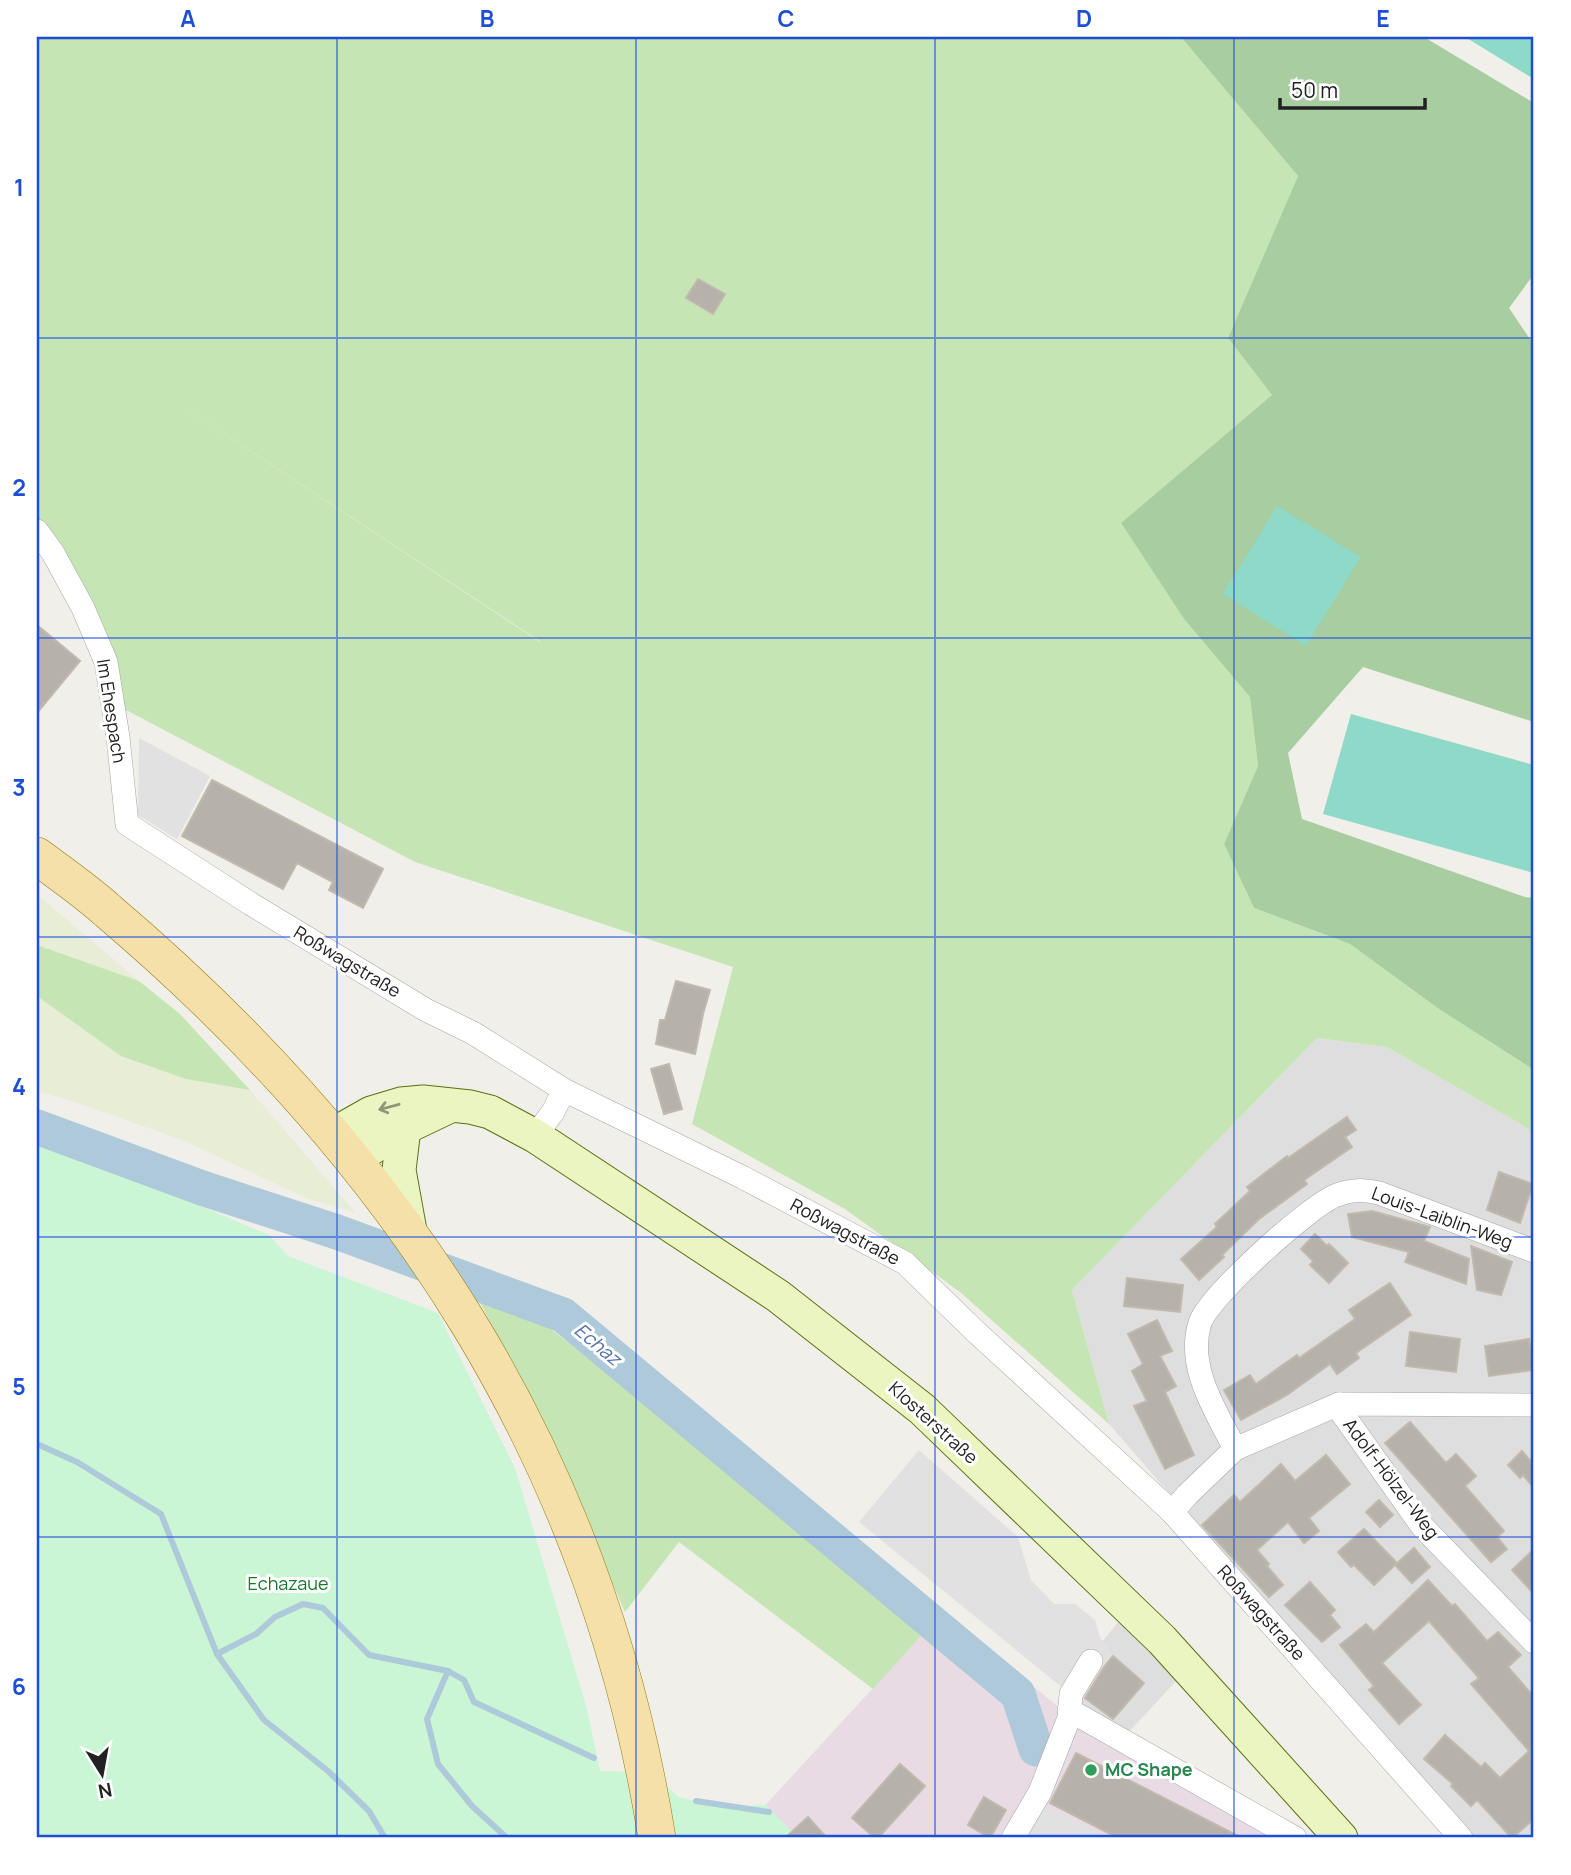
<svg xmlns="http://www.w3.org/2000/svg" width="1571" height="1875" viewBox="0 0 1571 1875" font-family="Manrope,sans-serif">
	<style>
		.residential { fill: #dfdede }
		.industrial { fill: #e9dbe4 }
		.farmland { fill: #e8edd6 }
		.grass { fill: #c5e6b4; fill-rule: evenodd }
		.forest { fill: #a7cda1 }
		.park { fill: #cbf6d5 }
		.pitch { fill: #8ed9c7 }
		.parking { fill: #e1e1e1 }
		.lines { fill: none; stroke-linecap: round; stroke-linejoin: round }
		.stream { stroke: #adc9da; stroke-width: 6 }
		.river { stroke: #adc9da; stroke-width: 35 }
		.building { fill: #b6b2ab; stroke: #c1b9ac; stroke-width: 2 }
		.minor-casing { stroke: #a5a5a5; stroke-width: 24 }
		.secondary-casing { stroke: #58720e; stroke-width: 35 }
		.primary-casing { stroke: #927b0c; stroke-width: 38 }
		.minor { stroke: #fff; stroke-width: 23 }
		.secondary { stroke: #ebf5c2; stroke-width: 33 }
		.primary { stroke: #f5e0aa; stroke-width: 37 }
		.oneway { stroke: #90967a }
		.grid { fill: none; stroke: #1d4ed8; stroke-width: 2; stroke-opacity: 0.55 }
		.leisure-dot { fill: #2e9e5b; stroke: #fff; stroke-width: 2.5 }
		.labels { text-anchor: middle; stroke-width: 6; stroke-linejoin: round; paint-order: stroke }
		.street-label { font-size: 18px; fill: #212121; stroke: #fff }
		.park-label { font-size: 18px; fill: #15792d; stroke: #fff }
		.leisure-label { font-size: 18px; font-weight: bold; fill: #27864d; stroke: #fff; text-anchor: start }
		.water-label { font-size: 19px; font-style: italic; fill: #5472aa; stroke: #fff }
		.neatline { fill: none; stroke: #1d4ed8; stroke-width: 2.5 }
		.grid-label { font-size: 23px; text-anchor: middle; font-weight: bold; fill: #1d4ed8 }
	</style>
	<rect width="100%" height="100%" fill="#f1efe9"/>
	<g class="residential">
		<path d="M1317,1038L1387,1047L1534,1132V1838H1469L1109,1424L1072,1290Z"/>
		<path d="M1123,1616L1177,1680L1127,1734L1069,1699L1082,1667Z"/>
	</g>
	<path class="industrial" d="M942,1613L1059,1707L1293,1838H735Z"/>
	<g class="farmland">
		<path d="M37,895L53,908L139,981L37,945Z"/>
		<path d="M37,996L186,1079L250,1090L356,1213L306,1198L185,1141L75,1102L37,1091Z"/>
	</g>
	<g class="grass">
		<path d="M37,37H1181L1298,176L1228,338L1272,395L1121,523L1184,619L1250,697L1258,766L1224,844L1254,908L1350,944L1439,1009L1534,1070V1132L1387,1047L1317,1038L1072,1290L1109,1424L960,1292L845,1209L692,1124L733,967L415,862L128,711L113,712L106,662L37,531ZM176,402L541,642H540Z"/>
		<path d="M37,945L139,981L180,1014L250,1090L186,1079L121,1056L37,996Z"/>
		<path d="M477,1297L531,1313L928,1628L873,1689L679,1542L625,1612L531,1399Z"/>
	</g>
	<path class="forest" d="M1181,37H1424L1534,103V274L1509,308L1534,345V722L1363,667L1288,753L1302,819L1525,897L1534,898V1070L1439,1009L1350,944L1254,908L1224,844L1258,766L1250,697L1184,619L1121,523L1272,395L1228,338L1298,176Z"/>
	<path class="park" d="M37,1137L269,1235L288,1256L438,1313L515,1468L587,1709L600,1771L650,1772L679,1797L718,1807L766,1805L798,1838H37Z"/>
	<g class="pitch">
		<path d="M1465,37H1534V79Z"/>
		<path d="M1277,506L1361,557L1306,646L1223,594Z"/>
		<path d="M1351,714L1534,765V873L1323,814Z"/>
	</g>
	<g class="parking">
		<path d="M139,738L210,776L177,839L138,815Z"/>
		<path d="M919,1450L1018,1537L1031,1580L1054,1604H1075L1095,1620L1100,1638L1113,1656L1080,1693L1083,1712L1070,1694L859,1522Z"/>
		<path d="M1039,1803L1100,1834L1098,1838H1082L1065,1833L1061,1838H1018Z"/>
	</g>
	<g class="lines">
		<g class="stream">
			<path d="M37,1444L77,1462L161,1514L217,1654L264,1720L328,1771L369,1811L385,1838"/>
			<path d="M217,1654L256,1634L275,1617L303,1604L323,1608L369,1655L448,1671L464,1680L474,1702L594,1758"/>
			<path d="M448,1671L427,1719L438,1764L472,1806L507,1838"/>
			<path d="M696,1801L769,1812"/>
		</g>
		<path class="river" d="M37,1127L202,1188L337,1232L563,1315L1018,1694L1036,1749"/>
	</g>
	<g class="building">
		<path d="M698,279L725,294L713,314L686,298Z"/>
		<path d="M37,625L80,661L37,713Z"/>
		<path d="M212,780L383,869L363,908L329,890L333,882L297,863L283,889L182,836Z"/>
		<path d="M676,981L710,990L703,1014L695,1054L656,1044L660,1020H665Z"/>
		<path d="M669,1064L682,1109L664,1114L651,1069Z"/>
		<path d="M1347,1117L1356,1130L1345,1137L1352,1147L1304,1180L1307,1184L1259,1219L1222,1255L1224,1257L1199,1280L1181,1259L1217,1227L1215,1224L1250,1191L1247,1187L1287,1156L1288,1158Z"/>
		<path d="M1499,1172L1533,1184L1520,1223L1487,1210Z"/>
		<path d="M1372,1211L1430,1227L1424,1241L1469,1259L1466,1284L1405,1262L1409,1252L1352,1237L1348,1214Z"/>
		<path d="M1315,1234L1327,1246L1329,1244L1348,1263L1329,1283L1310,1265L1313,1261L1301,1249Z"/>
		<path d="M1471,1246L1512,1262L1501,1295L1477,1290Z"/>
		<path d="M1127,1278L1183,1285L1180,1312L1124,1306Z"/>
		<path d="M1390,1283L1411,1315L1356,1353L1359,1358L1337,1374L1330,1364L1287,1395L1241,1420L1224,1390L1250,1375L1256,1384L1297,1355L1299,1358L1355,1319L1349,1310Z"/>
		<path d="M1157,1320L1172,1351L1160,1356L1176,1386L1165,1392L1194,1455L1165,1469L1134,1406L1147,1401L1132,1371L1143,1364L1128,1334Z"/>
		<path d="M1410,1332L1460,1339L1456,1372L1406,1366Z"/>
		<path d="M1529,1339L1534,1370L1489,1376L1485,1346Z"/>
		<path d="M1410,1422L1446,1463L1456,1454L1476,1476L1465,1486L1504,1531L1497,1537L1507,1549L1491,1562L1385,1443Z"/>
		<path d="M1522,1451L1534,1465V1488L1523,1475L1520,1478L1508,1465Z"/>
		<path d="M1326,1455L1350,1484L1309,1518L1319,1531L1304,1543L1288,1522L1257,1550L1269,1564L1267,1566L1283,1585L1269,1597L1202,1525L1234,1495L1240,1502L1281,1464L1295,1481Z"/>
		<path d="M1379,1500L1393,1515L1380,1527L1366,1512Z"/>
		<path d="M1364,1529L1397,1563L1374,1585L1354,1565L1351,1567L1338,1552Z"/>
		<path d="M1414,1548L1430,1567L1412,1583L1395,1565Z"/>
		<path d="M1534,1549V1594L1512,1570Z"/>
		<path d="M1428,1580L1452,1606L1455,1604L1487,1641L1498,1632L1521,1655L1508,1667L1534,1697V1819L1512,1838L1477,1800L1471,1806L1451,1786L1453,1784L1424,1759L1445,1735L1481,1767L1485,1763L1500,1778L1529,1751L1471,1684L1479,1678L1429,1621L1382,1663L1421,1705L1399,1724L1369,1690L1374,1686L1340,1645L1366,1624L1374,1632Z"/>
		<path d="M1310,1582L1335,1610L1330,1615L1340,1627L1322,1642L1285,1605Z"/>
		<path d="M1113,1656L1144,1683L1113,1719L1085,1698L1104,1667Z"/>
		<path d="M1076,1753L1242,1838H1118L1050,1803Z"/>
		<path d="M900,1764L925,1786L878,1838H875L852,1818Z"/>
		<path d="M984,1797L1006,1810L990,1838L968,1825Z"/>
		<path d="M808,1817L827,1838H785Z"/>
	</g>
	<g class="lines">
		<g class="minor-casing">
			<g id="minor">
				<path d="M37,531L53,553L83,608L106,662L118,737L127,824L251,904L426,1010L473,1033L564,1090L742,1177L905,1263L975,1331L1172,1512L1461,1838"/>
				<path d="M535,1136L553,1112L564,1090"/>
				<path d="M1339,1404L1342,1413L1422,1526L1534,1642"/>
				<path d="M1235,1449C1216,1411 1186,1367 1200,1323C1208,1297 1311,1204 1337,1195C1352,1189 1364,1190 1379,1193L1534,1251"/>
				<path d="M1172,1512L1188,1494L1235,1449L1339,1404L1534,1405"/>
				<path d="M1069,1710L1295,1838"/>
				<path d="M1013,1838L1040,1792L1069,1718L1071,1694L1091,1661"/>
			</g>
		</g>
		<g class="secondary-casing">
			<g id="secondary">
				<path d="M404,1128L399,1170L410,1231"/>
				<path d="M334,1134L371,1113L401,1104L423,1102L470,1107L490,1112L535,1136L778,1296L922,1409L1162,1640L1341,1838"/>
				<path d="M354,1159L404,1128L448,1107"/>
			</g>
		</g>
		<g class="primary-casing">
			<path id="primary" d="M37,856C61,874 86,891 108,911C400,1159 596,1456 657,1838"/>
		</g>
		<use href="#minor" class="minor"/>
		<use href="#secondary" class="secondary"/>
		<use href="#primary" class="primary"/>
	</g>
	<defs><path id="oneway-shaft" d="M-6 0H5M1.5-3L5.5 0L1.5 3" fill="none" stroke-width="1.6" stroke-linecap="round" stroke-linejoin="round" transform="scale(1.75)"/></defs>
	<use class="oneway" href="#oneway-shaft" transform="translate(389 1107) rotate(165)"/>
	<path class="grid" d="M337,37V1838M636,37V1838M935,37V1838M1234,37V1838M37,338H1534M37,638H1534M37,937H1534M37,1237H1534M37,1537H1534"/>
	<circle class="leisure-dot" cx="1091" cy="1770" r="7"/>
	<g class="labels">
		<g class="street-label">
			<text transform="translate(111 711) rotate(81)" y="6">Im Ehespach</text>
			<text transform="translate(347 962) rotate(31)" y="6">Roßwagstraße</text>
			<text transform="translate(1442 1218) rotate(20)" y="6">Louis-Laiblin-Weg</text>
			<text transform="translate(845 1232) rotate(28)" y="6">Roßwagstraße</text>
			<text transform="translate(933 1423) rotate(42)" y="6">Klosterstraße</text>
			<text transform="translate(1391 1479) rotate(53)" y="6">Adolf-Hölzel-Weg</text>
			<text transform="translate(1261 1613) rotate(48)" y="6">Roßwagstraße</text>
		</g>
		<g class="park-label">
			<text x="288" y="1590">Echazaue</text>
		</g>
		<g class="leisure-label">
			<text x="1105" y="1776">MC Shape</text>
		</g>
		<g class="water-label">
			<text transform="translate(598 1344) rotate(40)" y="7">Echaz</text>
		</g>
	</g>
	<rect width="1571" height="1875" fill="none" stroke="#ffffff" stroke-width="77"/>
	<g transform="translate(102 1774) rotate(169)" stroke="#ffffff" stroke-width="5" paint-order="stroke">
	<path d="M0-5L12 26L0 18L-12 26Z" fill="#212121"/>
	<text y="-10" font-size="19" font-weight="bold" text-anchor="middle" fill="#212121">N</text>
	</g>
	<path d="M1280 98v10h145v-10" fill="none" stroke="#212121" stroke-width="3.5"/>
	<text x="1291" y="98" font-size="21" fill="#212121" stroke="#ffffff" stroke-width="5" paint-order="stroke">50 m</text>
	<rect x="38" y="38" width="1494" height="1798" class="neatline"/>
	<g class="grid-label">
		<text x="188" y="27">A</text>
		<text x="487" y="27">B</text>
		<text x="786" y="27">C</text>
		<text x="1084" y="27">D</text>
		<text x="1383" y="27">E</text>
		<text x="19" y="196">1</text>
		<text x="19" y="496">2</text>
		<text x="19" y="796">3</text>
		<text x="19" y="1095">4</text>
		<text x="19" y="1395">5</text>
		<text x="19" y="1695">6</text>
	</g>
</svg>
